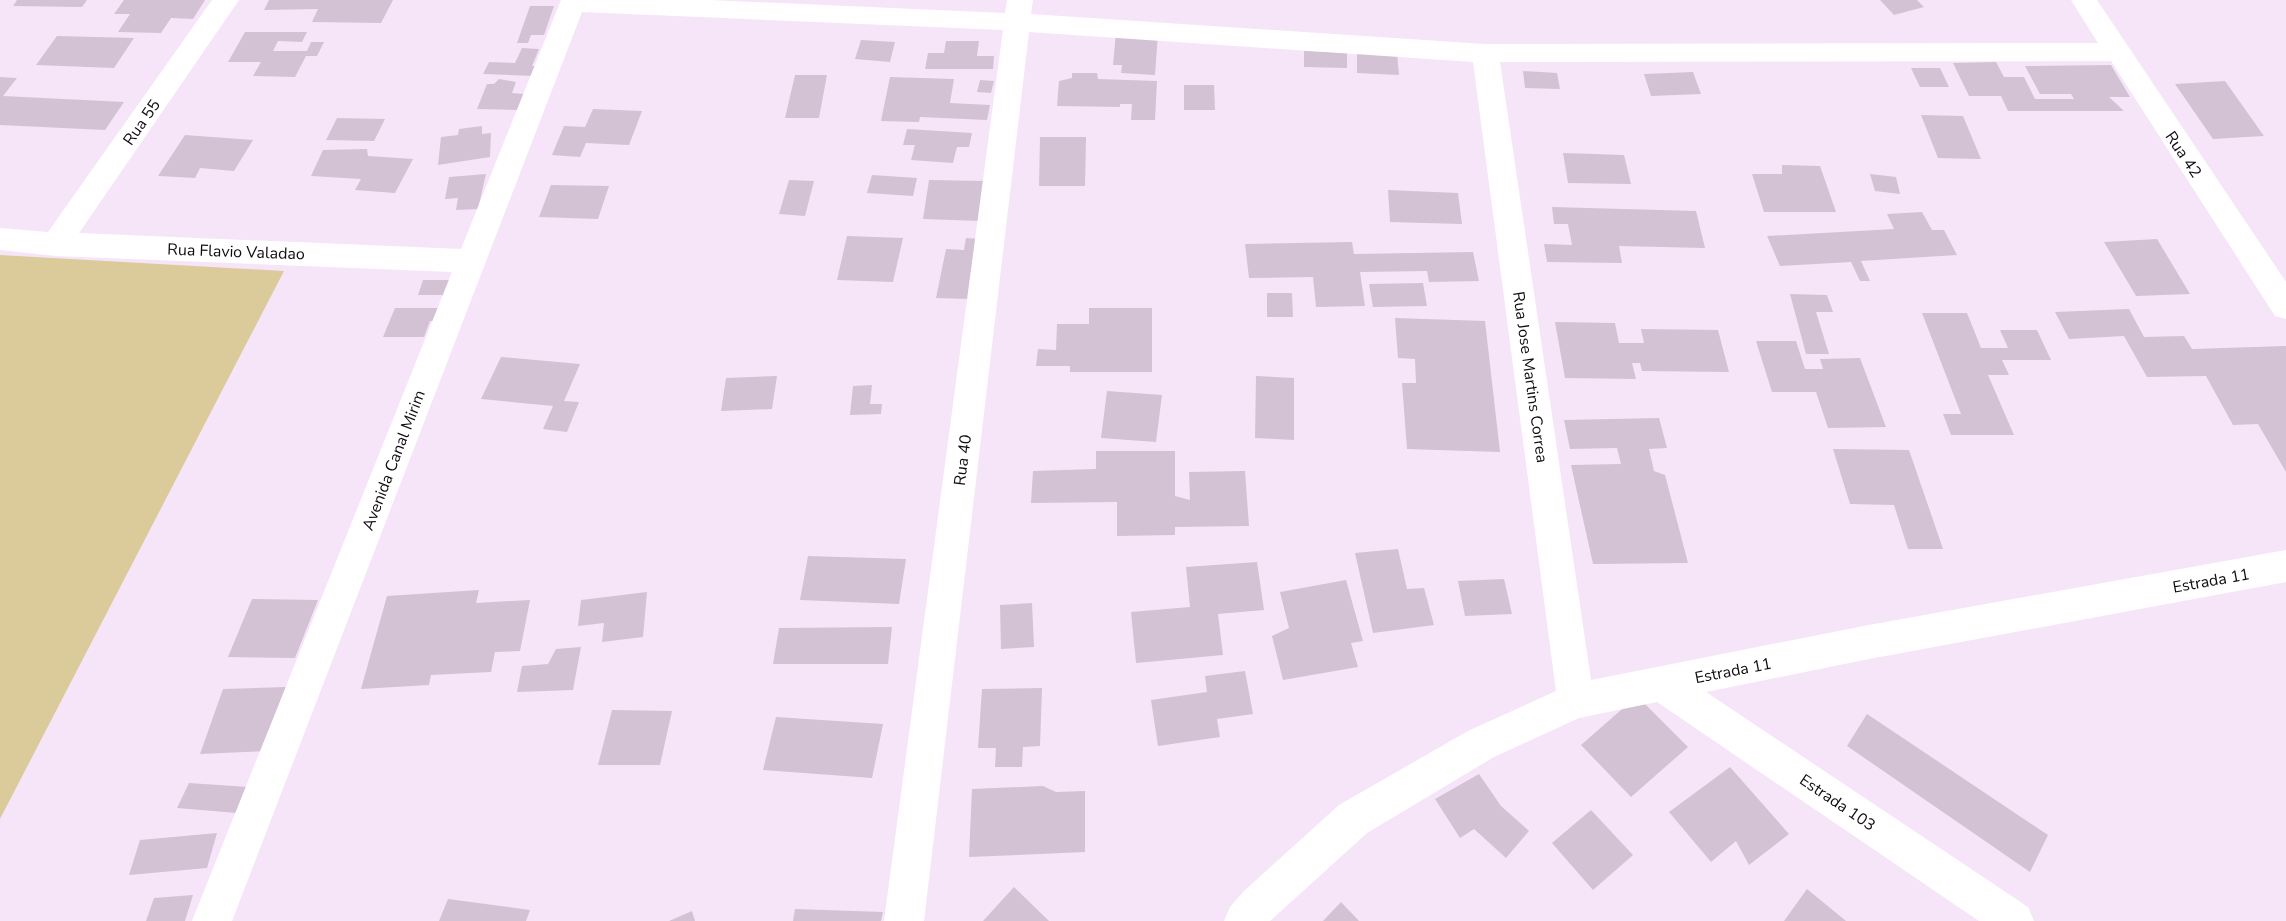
<svg xmlns="http://www.w3.org/2000/svg" width="2286" height="921" viewBox="0 0 2286 921" font-family="'Nunito Sans',sans-serif">
	<style>
		.green { fill: #dbca9a }
		.building { fill: #d2c2d4 }
		.lines { fill: none; stroke-linecap: round; stroke-linejoin: round }
		.street { fill: #fff; fill-rule: evenodd }
		.labels { text-anchor: middle; stroke-width: 5; stroke-linejoin: round; paint-order: stroke }
		.street-label { font-size: 16px; fill: #110b12; stroke: #fff }
	</style>
	<rect width="100%" height="100%" fill="#f6e5f8"/>
	<path class="green" d="M0,255L284,271L0,819Z"/>
	<g class="building">
		<path d="M17,0H87L82,7L13,6Z"/>
		<path d="M124,0H205L193,19L171,18L161,33L118,32L130,14H114Z"/>
		<path d="M269,0H393L381,23L312,22L318,9L264,10Z"/>
		<path d="M1880,0H1917L1924,7L1894,15Z"/>
		<path d="M530,6H554L544,35H531L528,43H517Z"/>
		<path d="M245,32H307L302,42L278,41L273,51H307L311,42H324L317,56H306L295,77L253,76L261,62H228Z"/>
		<path d="M1116,32L1158,34L1155,75L1121,73L1122,65H1113Z"/>
		<path d="M57,36L134,38L114,68L36,65Z"/>
		<path d="M861,40L895,42L890,62L855,59Z"/>
		<path d="M946,41H979L977,56H994L993,69H925L928,53H944Z"/>
		<path d="M522,48L539,49L532,66H541L536,76L483,74L489,62L515,63Z"/>
		<path d="M1304,51L1347,53V68L1304,67Z"/>
		<path d="M1357,51L1397,53L1399,75L1357,73Z"/>
		<path d="M1996,62L2004,77H2024L2035,99H2074L2071,94H2040L2025,66L2111,65L2130,97H2109L2124,111H2008L2001,96H1969L1953,63Z"/>
		<path d="M1911,68H1940L1949,87H1920Z"/>
		<path d="M1523,71L1557,73L1560,89L1525,88Z"/>
		<path d="M1693,72L1701,94L1651,96L1644,74Z"/>
		<path d="M1072,73H1097L1098,79L1157,81L1155,120H1131L1132,104H1120V107L1057,106L1059,81L1072,78Z"/>
		<path d="M795,75H827L819,118H785Z"/>
		<path d="M0,77L17,78L3,96L124,102L105,130L0,125Z"/>
		<path d="M890,77L954,79L950,103L990,105L987,120L920,117L919,122L881,121Z"/>
		<path d="M499,79L516,82L512,93L524,94L518,110L477,109L487,84H494Z"/>
		<path d="M980,80L994,81L991,93L977,92Z"/>
		<path d="M2225,81L2264,136L2213,139L2175,84Z"/>
		<path d="M1184,85H1214L1215,110H1184Z"/>
		<path d="M593,109L642,111L629,145L586,143L580,157L552,155L564,126L585,127Z"/>
		<path d="M1921,115L1963,116L1981,159L1938,158Z"/>
		<path d="M337,118L385,119L374,141L326,140Z"/>
		<path d="M482,126V134L491,133L490,157L438,165L441,137L458,135L459,129Z"/>
		<path d="M907,129L972,133L969,147H957L953,163L911,160L915,145H903Z"/>
		<path d="M185,135L253,140L234,171L200,168L195,178L158,176Z"/>
		<path d="M1040,137H1086L1085,186H1039Z"/>
		<path d="M367,149L368,156L413,159L395,193L355,190L361,179L311,176L323,150Z"/>
		<path d="M1563,153L1624,155L1631,184L1568,183Z"/>
		<path d="M1782,165L1820,166L1836,212H1764L1752,174H1782Z"/>
		<path d="M486,174L478,209L456,210L458,198L445,199L449,177Z"/>
		<path d="M1870,174L1896,177L1900,194L1875,191Z"/>
		<path d="M872,175L917,178L913,196L867,193Z"/>
		<path d="M789,180L814,181L805,216L779,214Z"/>
		<path d="M929,180L985,181L981,221L923,219Z"/>
		<path d="M551,185L609,186L598,219L539,217Z"/>
		<path d="M1388,190L1458,193L1462,224L1390,222Z"/>
		<path d="M1552,207L1696,211L1705,248L1619,246L1622,263L1547,262L1544,244L1572,245L1568,224H1554Z"/>
		<path d="M1922,212L1932,230H1944L1957,255L1861,261L1870,281H1860L1851,262L1780,266L1767,236L1894,229L1887,214Z"/>
		<path d="M847,236L903,238L893,282L837,280Z"/>
		<path d="M966,238L980,239L969,299L936,298L946,249L964,250Z"/>
		<path d="M2157,239L2190,294L2136,296L2104,242Z"/>
		<path d="M1352,242L1354,254L1473,252L1479,281L1429,282L1427,271L1360,272L1365,306L1316,307L1313,277L1249,278L1245,244Z"/>
		<path d="M423,280H455L450,295H418Z"/>
		<path d="M1423,283L1427,306L1373,307L1369,284Z"/>
		<path d="M1267,293H1292L1293,317H1267Z"/>
		<path d="M1790,294L1827,295L1833,312H1816L1829,354H1806Z"/>
		<path d="M395,308H443L438,321H430L424,337H383Z"/>
		<path d="M1089,308H1152V372H1070V366H1036L1038,349L1056,350L1057,324H1089Z"/>
		<path d="M2129,309L2144,337L2184,336L2192,349L2286,346V472L2258,424L2233,425L2206,376L2147,377L2124,336L2069,339L2055,312Z"/>
		<path d="M1922,313H1967L1981,348H2008L2000,330H2037L2051,360H2002L2009,375H1988L2014,435H1951L1943,414H1961Z"/>
		<path d="M1395,318L1485,321L1500,452L1407,449L1402,383H1416L1415,359L1398,358Z"/>
		<path d="M1555,322L1615,323L1619,343H1644L1641,329L1718,330L1729,372L1642,371L1640,363H1632L1636,379L1565,378Z"/>
		<path d="M1756,341H1796L1805,369H1823L1820,359L1860,358L1886,427L1828,428L1816,392H1772Z"/>
		<path d="M501,357L580,364L564,401L579,402L567,432L543,429L553,406L481,399Z"/>
		<path d="M777,376L772,409L721,411L726,378Z"/>
		<path d="M1256,376L1294,378V440L1255,438Z"/>
		<path d="M872,385L870,404H882L881,414L850,415L853,386Z"/>
		<path d="M1107,391L1162,395L1156,442L1101,438Z"/>
		<path d="M1659,418L1667,448L1649,449L1654,471L1665,475L1688,563L1593,564L1571,465L1621,464L1617,448L1570,449L1564,420Z"/>
		<path d="M1833,449L1909,450L1943,549H1908L1894,505L1850,504Z"/>
		<path d="M1096,451H1175V496L1190,500L1189,472L1245,471L1249,526L1175,527V535L1117,536V502L1031,503L1033,471L1096,469Z"/>
		<path d="M1398,549L1407,589L1424,588L1434,625L1373,633L1355,553Z"/>
		<path d="M808,556L906,559L899,604L800,600Z"/>
		<path d="M1257,562L1264,610L1218,614L1223,655L1136,663L1131,612L1190,607L1186,567Z"/>
		<path d="M1504,579L1512,614L1465,616L1458,581Z"/>
		<path d="M1346,580L1363,641L1351,643L1358,667L1283,680L1272,636L1289,628L1280,592Z"/>
		<path d="M479,590L476,603L530,600L520,651L495,652L491,672L431,675L429,685L361,689L387,596Z"/>
		<path d="M647,592L643,637L602,642L604,623L578,626L581,600Z"/>
		<path d="M252,599L318,600L295,658L228,657Z"/>
		<path d="M1032,603L1034,647L1001,649L1000,605Z"/>
		<path d="M892,627L888,664H773L779,628Z"/>
		<path d="M581,647L573,690L517,692L522,666L548,664L556,649Z"/>
		<path d="M1245,671L1253,714L1217,719L1220,737L1158,746L1151,700L1207,692L1205,676Z"/>
		<path d="M286,687L266,751L200,754L223,689Z"/>
		<path d="M1042,688L1040,746L1023,747L1022,767H995L996,748H978L982,689Z"/>
		<path d="M1637,696L1688,747L1631,797L1581,745Z"/>
		<path d="M612,710L672,711L660,765H598Z"/>
		<path d="M1867,714L2048,835L2030,872L1847,746Z"/>
		<path d="M776,717L883,724L872,778L763,770Z"/>
		<path d="M1730,767L1789,834L1749,865L1736,841L1711,862L1669,812Z"/>
		<path d="M1479,774L1501,806L1529,831L1506,858L1474,829L1460,838L1435,799Z"/>
		<path d="M189,783L248,787L237,813L177,808Z"/>
		<path d="M1043,786L1056,792L1085,791V852L969,857L972,789Z"/>
		<path d="M1591,810L1633,855L1593,890L1552,843Z"/>
		<path d="M217,833L207,868L129,875L140,840Z"/>
		<path d="M1014,887L1049,921H983Z"/>
		<path d="M1807,889L1846,921H1784Z"/>
		<path d="M193,895L185,921H146L154,898Z"/>
		<path d="M448,899L530,910L526,921H439Z"/>
		<path d="M1341,902L1359,921H1323Z"/>
		<path d="M795,909L883,912L881,921H793Z"/>
		<path d="M692,911L695,921H669Z"/>
	</g>
	<g class="lines">
		<path class="street" d="M212,0H239L79,233L461,249L561,0H710L1005,13L1007,0H1033L1031,14L1485,44L2098,43L2071,0H2097L2286,282V319L2275,316L2111,61L1500,62L1591,680L1869,625L2286,550V582L1869,659L1706,692L2028,907L2034,921H1979L1657,702L1579,718L1494,757L1367,833L1270,921H1224L1230,907L1244,891L1339,805L1468,731L1556,691L1473,62L1029,32L924,921H884L1003,30L582,12L232,921H192L452,272L56,256L0,250V228L48,232Z"/>
	</g>
	<g class="labels">
		<g class="street-label">
			<text transform="translate(141 122) rotate(-55)" y="6">Rua 55</text>
			<text transform="translate(2184 154) rotate(56)" y="6">Rua 42</text>
			<text transform="translate(236 251) rotate(2)" y="6">Rua Flavio Valadao</text>
			<text transform="translate(1531 377) rotate(82)" y="6">Rua Jose Martins Correa</text>
			<text transform="translate(393 460) rotate(-69)" y="6">Avenida Canal Mirim</text>
			<text transform="translate(962 460) rotate(-83)" y="6">Rua 40</text>
			<text transform="translate(2211 580) rotate(-10)" y="6">Estrada 11</text>
			<text transform="translate(1733 670) rotate(-11)" y="6">Estrada 11</text>
			<text transform="translate(1838 802) rotate(34)" y="6">Estrada 103</text>
		</g>
	</g>
</svg>
